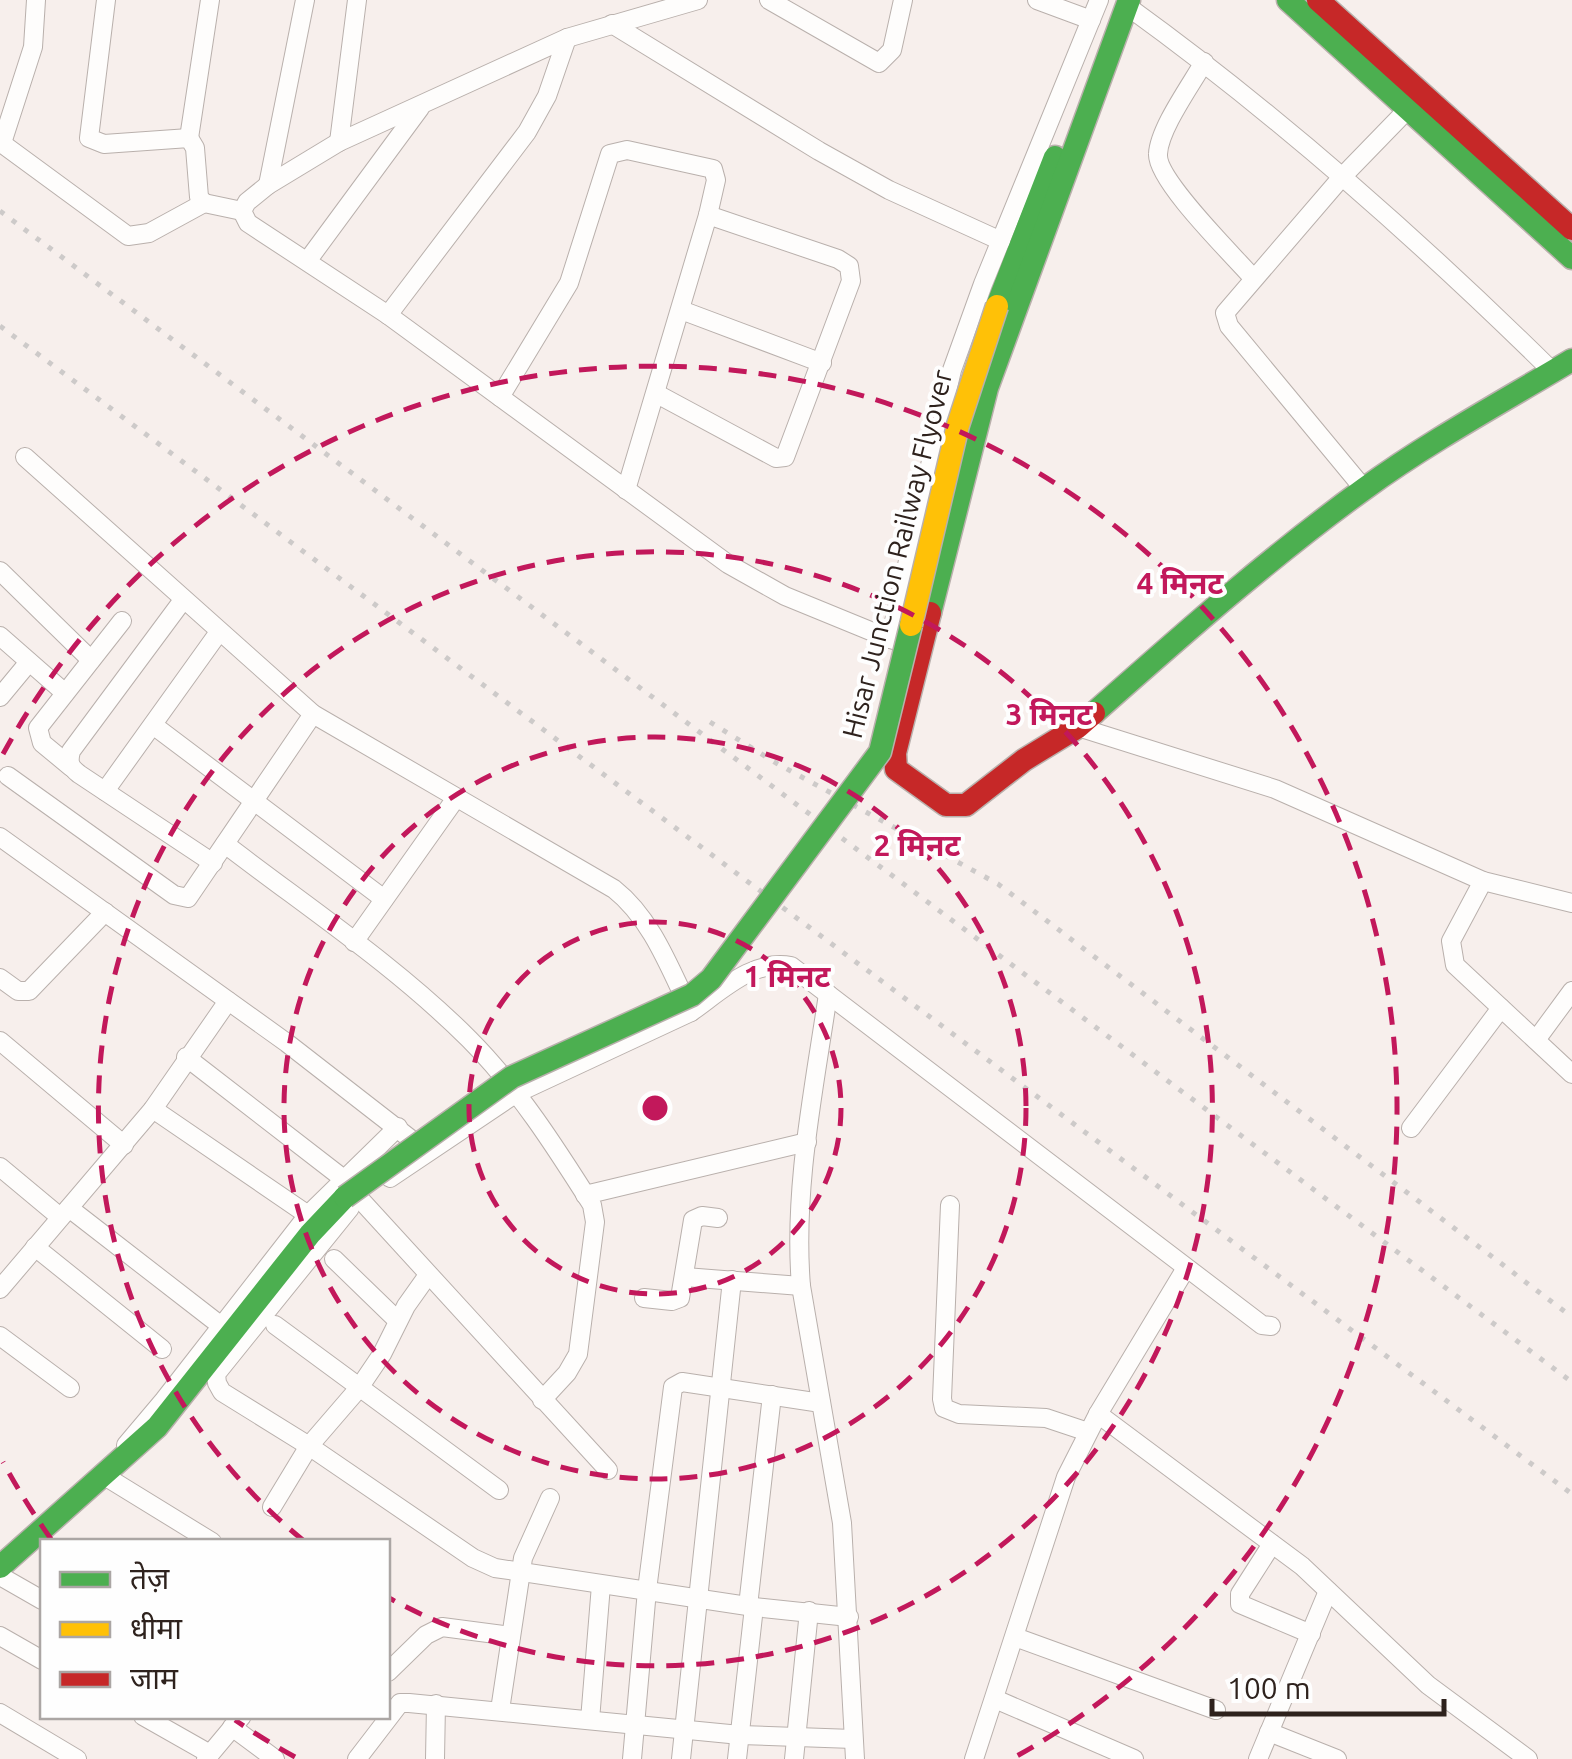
<svg xmlns="http://www.w3.org/2000/svg" width="1572" height="1759" viewBox="0 0 1572 1759" font-family="Ubuntu,'Noto Sans Devanagari',sans-serif">
	<style>
		.lines { fill: none; stroke-linecap: round; stroke-linejoin: round }
		.street-casing { stroke: #b9b0ac; stroke-width: 20 }
		.fast-casing { stroke: #b9b0ac; stroke-width: 25 }
		.jam-casing { stroke: #b9b0ac; stroke-width: 25 }
		.street { stroke: #fefdfc; stroke-width: 18 }
		.fast { stroke: #4caf50; stroke-width: 22 }
		.jam { stroke: #c62828; stroke-width: 22 }
		.rail { stroke: #cdcac9; stroke-width: 5; stroke-dasharray: 5 10; stroke-linecap: butt }
		.fast-bridge-casing { stroke: #b9b0ac; stroke-width: 25; stroke-linecap: butt }
		.slow-bridge-casing { stroke: #b9b0ac; stroke-width: 25; stroke-linecap: butt }
		.fast-bridge { stroke: #4caf50; stroke-width: 22 }
		.slow-bridge { stroke: #ffc107; stroke-width: 22 }
		.ring { fill: none; stroke: #c2185b; stroke-width: 5; stroke-dasharray: 18 12 }
		.labels { text-anchor: middle; stroke-width: 8; stroke-linejoin: round; paint-order: stroke }
		.street-label { font-size: 28px; fill: #2e221d; stroke: #fefefe }
		.centre { fill: #c2185b; stroke: #fefefe; stroke-width: 5 }
		.ring-label { font-size: 30px; text-anchor: middle; font-weight: bold; fill: #c2185b; stroke: #fefefe; stroke-width: 8; stroke-linejoin: round; paint-order: stroke }
	</style>
	<rect width="100%" height="100%" fill="#f7efec"/>
	<g class="lines">
		<g class="street-casing">
			<g id="street">
				<path d="M106,0L89,138L104,144L189,138L195,148L199,197L204,203L242,211"/>
				<path d="M698,0L567,38L339,142L268,185L247,202L242,211L248,223L388,315L728,564L785,596L890,639"/>
				<path d="M769,0L879,63L892,50L903,0"/>
				<path d="M1037,0L1091,20"/>
				<path d="M1127,6C1278,115 1419,240 1551,370"/>
				<path d="M612,24L819,151L889,190L1001,241"/>
				<path d="M1204,62C1191,85 1159,129 1158,154C1156,180 1234,256 1253,278"/>
				<path d="M189,138L210,0"/>
				<path d="M0,142L128,236L149,233L204,203"/>
				<path d="M339,142L357,0"/>
				<path d="M2,143L33,47L36,0"/>
				<path d="M268,185L305,0"/>
				<path d="M308,260L420,108"/>
				<path d="M681,310L822,363"/>
				<path d="M388,315L527,132L547,96L567,38"/>
				<path d="M657,394L776,458L785,457L851,281L849,266L838,259L708,215"/>
				<path d="M500,397L569,283L610,154L627,150L713,169L716,180L708,215L626,490"/>
				<path d="M25,457L313,714L614,889C652,919 670,969 691,1012C721,991 753,959 791,966L1262,1325L1271,1326"/>
				<path d="M1364,489L1229,326L1225,313L1341,178L1408,109"/>
				<path d="M0,571L91,660"/>
				<path d="M183,600L71,751C68,763 70,767 79,774L213,863"/>
				<path d="M0,636L65,693"/>
				<path d="M900,642L890,639L952,370L983,284L1099,0"/>
				<path d="M0,697L29,662"/>
				<path d="M153,725L384,899"/>
				<path d="M1078,727L1275,789L1483,881L1572,903"/>
				<path d="M71,767L42,743L38,728L122,621"/>
				<path d="M8,776L174,895L188,898L313,714"/>
				<path d="M105,791L219,632"/>
				<path d="M0,837L287,1043L426,1151"/>
				<path d="M225,844C307,907 396,966 469,1039C517,1087 556,1148 592,1205L595,1222L578,1354L567,1373L542,1400"/>
				<path d="M1483,881L1451,941L1455,965L1572,1074"/>
				<path d="M354,942L456,798"/>
				<path d="M0,978L18,991H29L105,912"/>
				<path d="M828,994C814,1090 793,1189 801,1286L842,1523L855,1759"/>
				<path d="M1536,1040L1572,991"/>
				<path d="M0,1041L124,1145"/>
				<path d="M186,1057L345,1180"/>
				<path d="M153,1109L308,1215"/>
				<path d="M1411,1128L1501,1008"/>
				<path d="M0,1167L60,1217"/>
				<path d="M390,1178L515,1094L691,1012"/>
				<path d="M585,1195L807,1142"/>
				<path d="M359,1198L608,1470"/>
				<path d="M950,1205L942,1399L944,1408L959,1414L1046,1418L1088,1432"/>
				<path d="M69,1208L220,1325"/>
				<path d="M350,1208L216,1374L217,1383L222,1392L309,1446L473,1558L495,1568L754,1607L849,1617"/>
				<path d="M35,1247L162,1349"/>
				<path d="M334,1259L398,1321"/>
				<path d="M685,1277L801,1286"/>
				<path d="M0,1289L153,1109L228,1001"/>
				<path d="M644,1298L672,1301L680,1298L693,1220L702,1216L718,1218"/>
				<path d="M275,1325L499,1490"/>
				<path d="M0,1336L70,1388"/>
				<path d="M1098,1414L1302,1566L1428,1685L1528,1759"/>
				<path d="M126,1445L164,1400L308,1215L398,1127"/>
				<path d="M103,1475L212,1542"/>
				<path d="M272,1507L309,1446L359,1388L382,1354L406,1306L428,1275"/>
				<path d="M1272,1544L1240,1594V1604L1311,1634"/>
				<path d="M0,1576L42,1600"/>
				<path d="M748,1606L772,1395"/>
				<path d="M0,1636L42,1660"/>
				<path d="M1015,1637L1216,1710"/>
				<path d="M388,1672L426,1635L442,1627L511,1636"/>
				<path d="M995,1699L1134,1759"/>
				<path d="M500,1710L523,1558L550,1498"/>
				<path d="M0,1713L77,1759"/>
				<path d="M143,1716L210,1754"/>
				<path d="M590,1720L601,1585"/>
				<path d="M232,1727L275,1759"/>
				<path d="M1269,1732L1337,1759"/>
				<path d="M206,1759L242,1716"/>
				<path d="M357,1759L400,1703H409L740,1735L853,1739"/>
				<path d="M435,1759L436,1704"/>
				<path d="M632,1759L647,1590L673,1387L682,1382L821,1403"/>
				<path d="M681,1759L732,1280"/>
				<path d="M737,1759L754,1607"/>
				<path d="M794,1759L809,1611"/>
				<path d="M974,1759L1066,1477L1098,1414L1186,1268"/>
				<path d="M1258,1759L1328,1591"/>
			</g>
		</g>
		<g class="fast-casing">
			<g id="fast">
				<path d="M1288,0L1572,258"/>
				<path d="M997,306L1055,157"/>
				<path d="M930,613L987,388L1129,0"/>
				<path d="M1094,713C1181,636 1270,557 1364,489C1430,441 1502,402 1572,360"/>
				<path d="M0,1567L157,1427L310,1234L345,1197"/>
			</g>
		</g>
		<g class="jam-casing">
			<g id="jam">
				<path d="M1318,0L1572,229"/>
				<path d="M930,613L895,753L896,769L946,805H966L1024,760L1078,727L1094,713"/>
			</g>
		</g>
		<use href="#street" class="street"/>
		<use href="#fast" class="fast"/>
		<use href="#jam" class="jam"/>
		<g class="rail">
			<path d="M0,211L1572,1382"/>
			<path d="M0,326L1572,1494"/>
			<path d="M710,722L776,763L998,884L1572,1317"/>
		</g>
		<g class="fast-bridge-casing">
			<path id="fast-bridge" d="M345,1197L512,1077L692,995L711,979L880,752L911,625"/>
		</g>
		<g class="slow-bridge-casing">
			<path id="slow-bridge" d="M911,625L958,425L997,306"/>
		</g>
		<use href="#fast-bridge" class="fast-bridge"/>
		<use href="#slow-bridge" class="slow-bridge"/>
	</g>
	<g class="ring">
		<circle cx="655" cy="1108" r="186"/>
		<circle cx="655" cy="1108" r="371"/>
		<path d="M304 1541A557 557 0 1 1 389 1598"/>
		<path d="M295 1757A742 742 0 0 1 235 1720M51 1539A742 742 0 0 1 3 1462M3 754A742 742 0 1 1 1015 1757"/>
	</g>
	<g class="labels">
		<g class="street-label">
			<text transform="translate(897 554) rotate(-76)" y="10">Hisar Junction Railway Flyover</text>
		</g>
	</g>
	<circle cx="655" cy="1108" r="15" class="centre"/>
	<g class="ring-label">
		<text x="1180" y="594">4 मिनट</text>
		<text x="1049" y="725">3 मिनट</text>
		<text x="917" y="856">2 मिनट</text>
		<text x="787" y="987">1 मिनट</text>
	</g>
	<rect x="40" y="1539" width="350" height="180" fill="#fefefe" stroke="#aba6a4" stroke-width="2.5"/>
	<rect x="60" y="1572" width="50" height="15" fill="#4caf50" stroke="#aba6a4" stroke-width="2.5"/>
	<text x="130" y="1589" font-size="30" fill="#2e221d">तेज़</text>
	<rect x="60" y="1622" width="50" height="15" fill="#ffc107" stroke="#aba6a4" stroke-width="2.5"/>
	<text x="130" y="1639" font-size="30" fill="#2e221d">धीमा</text>
	<rect x="60" y="1672" width="50" height="15" fill="#c62828" stroke="#aba6a4" stroke-width="2.5"/>
	<text x="130" y="1689" font-size="30" fill="#2e221d">जाम</text>
	<path d="M1212 1699v15h232v-15" fill="none" stroke="#2e221d" stroke-width="5"/>
	<text x="1227" y="1699" font-size="30" fill="#2e221d" stroke="#fefefe" stroke-width="8" paint-order="stroke">100 m</text>
</svg>
